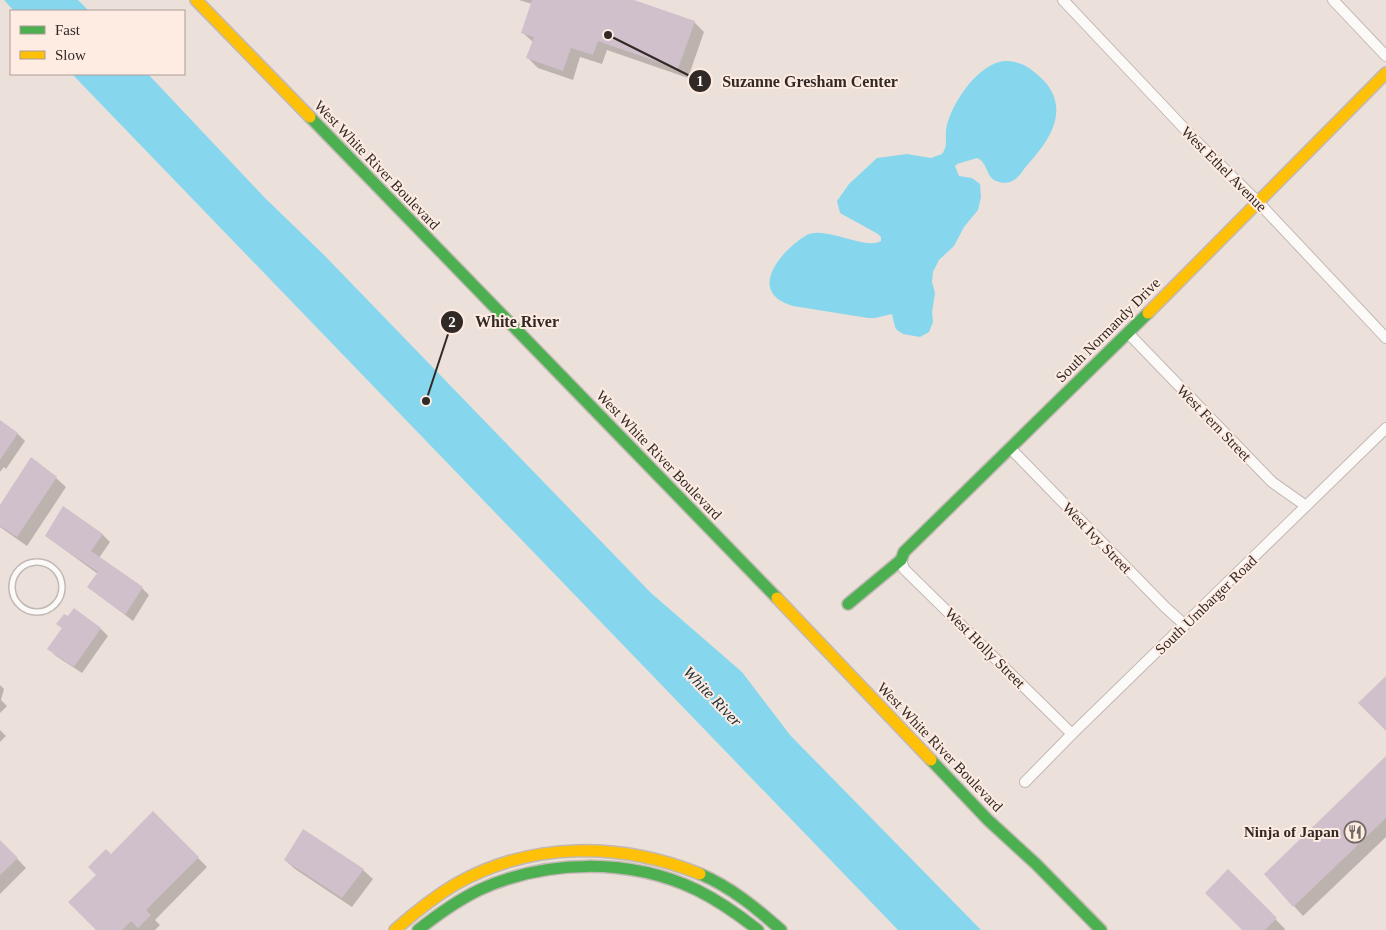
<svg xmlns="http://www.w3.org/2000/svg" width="1386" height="930" viewBox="0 0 1386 930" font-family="Georgia,serif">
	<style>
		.water { fill: #86d7ee }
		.shadow { fill: #0003 }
		.building { fill: #cfc0cc }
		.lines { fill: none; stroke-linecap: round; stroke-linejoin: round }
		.lane-casing { stroke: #c2b8b4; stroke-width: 8 }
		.street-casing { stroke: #c2b8b4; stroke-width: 12 }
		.fast-casing { stroke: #c2b8b4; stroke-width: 14 }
		.slow-casing { stroke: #c2b8b4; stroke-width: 14 }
		.lane { stroke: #fcfaf9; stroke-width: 5 }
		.street { stroke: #fcfaf9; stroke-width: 10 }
		.fast { stroke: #4caf50; stroke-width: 11 }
		.slow { stroke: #ffc107; stroke-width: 11 }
		.labels { text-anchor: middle; stroke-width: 4; stroke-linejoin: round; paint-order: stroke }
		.street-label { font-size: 15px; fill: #312925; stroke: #feebe2 }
		.poi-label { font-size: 15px; font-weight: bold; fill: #312925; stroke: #feebe2; text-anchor: end }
		.water-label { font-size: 16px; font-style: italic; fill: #1d3239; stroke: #feebe2 }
		.leader { fill: none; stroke: #312925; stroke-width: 2 }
		.callout-dot { fill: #312925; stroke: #feebe2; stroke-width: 2 }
		.mark-label { font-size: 15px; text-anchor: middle; font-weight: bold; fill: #fff }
		.callout-label { font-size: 16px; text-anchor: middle; font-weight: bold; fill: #312925; stroke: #feebe2; stroke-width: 4; stroke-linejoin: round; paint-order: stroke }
	</style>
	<rect width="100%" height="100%" fill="#ece0da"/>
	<g class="water">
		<path d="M4,0H78L89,11H14Z"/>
		<path d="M1005,61C1019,61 1028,66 1039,76C1048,84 1054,92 1056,105C1059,130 1039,152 1024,169C1021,174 1016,180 1010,182C1007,183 1002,183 999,182C985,179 989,163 977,158L957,164L955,166L959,176L972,178L980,184L981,197L978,210L964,227L954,246L939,260L933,272L932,282L935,293L932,312L933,322L929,332L920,337L903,334L897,330L895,327L892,314L875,318H868L793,306C746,292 780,252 805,236C824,224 864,251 881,241V237L878,234L840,213L837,201L849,184L877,158L907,154L931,158L942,154C949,145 944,136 947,125C953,101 979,63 1005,61Z"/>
		<path d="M72,74H148L265,198L324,255L651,593L742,672L790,735L981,930H898Z"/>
	</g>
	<g class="shadow">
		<path d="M519,0H630L694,22L704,32L688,78L607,50L602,64L580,57L573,80L538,68L528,58L533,42L522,32L532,4Z"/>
		<path d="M0,422L18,434L25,441L6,469L4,467L0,472Z"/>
		<path d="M56,478L66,487L27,546L0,527V508Z"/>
		<path d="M64,508L103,535L110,542L99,558L142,588L149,595L133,621L89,587L98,574L54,542L46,535Z"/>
		<path d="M58,624L101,629L108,636L82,673L56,656L49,649L63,629Z"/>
		<path d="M0,685L4,689L1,700L7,706L0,713Z"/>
		<path d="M0,730L6,736L0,742Z"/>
		<path d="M1386,758V837L1303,916L1294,906Z"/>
		<path d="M153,813L207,867L155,920L160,925L155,930H98V875L111,856Z"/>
		<path d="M0,841L26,868L0,894Z"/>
		<path d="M285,860L363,870L373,879L352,907L295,869Z"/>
		<path d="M1228,871L1285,929L1284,930H1244Z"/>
	</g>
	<g class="building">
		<path d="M532,0H634L695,21L678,69L598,41L593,55L571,48L563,71L526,58L534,37L521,33Z"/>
		<path d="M0,420L18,433L0,460Z"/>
		<path d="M31,457L57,477L17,537L0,526V505Z"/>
		<path d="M63,506L103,534L91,551L143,587L125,615L87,587L98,572L45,536Z"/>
		<path d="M74,608L101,628L74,667L47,649L62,628L56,624L64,614L68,616Z"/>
		<path d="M1386,676V731L1358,703Z"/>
		<path d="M1386,756V818L1293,907L1264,874Z"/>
		<path d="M153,811L199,857L146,910L151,915L138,928L131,921L122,930H96L68,902L96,875L88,867L106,849L111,854Z"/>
		<path d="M303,829L364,869L342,898L284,860Z"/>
		<path d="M0,840L18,858L0,875Z"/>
		<path d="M1228,869L1277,918L1265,930H1242L1205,893Z"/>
	</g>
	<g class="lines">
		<g class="lane-casing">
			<circle id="lane" cx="37" cy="587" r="25"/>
		</g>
		<g class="street-casing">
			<g id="street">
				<path d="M1063,0L1198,143L1258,202L1386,338"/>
				<path d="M1333,0L1386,56"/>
				<path d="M1128,333L1272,482L1306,506"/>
				<path d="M1010,448L1165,607L1185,625"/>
				<path d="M901,560L904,569L1072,734"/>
				<path d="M1025,782L1072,734L1386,428"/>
			</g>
		</g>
		<g class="fast-casing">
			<g id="fast">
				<path d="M310,117L777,598"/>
				<path d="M848,604L901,560L904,552L1148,313"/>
				<path d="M931,760L988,820L1036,864L1101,930"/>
				<path d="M700,874C731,887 756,908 781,930"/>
				<path d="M418,930C437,915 456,901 479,890C546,859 630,858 697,890C719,901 739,915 758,930"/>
			</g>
		</g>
		<g class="slow-casing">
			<g id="slow">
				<path d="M196,0L310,117"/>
				<path d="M1148,313L1386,73"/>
				<path d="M777,598L931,760"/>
				<path d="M395,930C414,913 434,897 456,884C532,841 621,842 700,874"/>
			</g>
		</g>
		<use href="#lane" class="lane"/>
		<use href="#street" class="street"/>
		<use href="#fast" class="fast"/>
		<use href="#slow" class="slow"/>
	</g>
	<defs>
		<g id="restaurant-ring" transform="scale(1.125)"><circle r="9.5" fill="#feebe2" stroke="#726964" stroke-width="1.5"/><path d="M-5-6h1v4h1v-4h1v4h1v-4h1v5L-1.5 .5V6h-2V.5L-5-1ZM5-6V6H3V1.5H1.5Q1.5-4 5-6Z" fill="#726964"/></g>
	</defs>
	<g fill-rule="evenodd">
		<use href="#restaurant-ring" x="1355" y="832"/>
	</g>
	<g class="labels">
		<g class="street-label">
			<text transform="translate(377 165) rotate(46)" y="5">West White River Boulevard</text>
			<text transform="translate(1224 169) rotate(45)" y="5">West Ethel Avenue</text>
			<text transform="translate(1108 330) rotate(-45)" y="5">South Normandy Drive</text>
			<text transform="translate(1214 423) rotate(46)" y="5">West Fern Street</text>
			<text transform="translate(659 455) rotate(46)" y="5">West White River Boulevard</text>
			<text transform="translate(1097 538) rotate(46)" y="5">West Ivy Street</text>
			<text transform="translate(1206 605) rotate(-44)" y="5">South Umbarger Road</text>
			<text transform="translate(985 648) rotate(45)" y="5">West Holly Street</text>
			<text transform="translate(940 747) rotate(46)" y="5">West White River Boulevard</text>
		</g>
		<g class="poi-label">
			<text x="1339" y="837">Ninja of Japan</text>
		</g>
		<g class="water-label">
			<text transform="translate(713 696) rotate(46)" y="6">White River</text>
		</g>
	</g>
	<path class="leader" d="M608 35L700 81M426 401L452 322"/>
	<g class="callout-dot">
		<circle cx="608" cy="35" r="5"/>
		<circle cx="426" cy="401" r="5"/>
		<circle cx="700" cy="81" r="12"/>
		<circle cx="452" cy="322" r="12"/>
	</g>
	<g class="mark-label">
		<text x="700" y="86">1</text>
		<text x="452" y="327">2</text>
	</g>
	<g class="callout-label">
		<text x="810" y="87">Suzanne Gresham Center</text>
		<text x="517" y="327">White River</text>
	</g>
	<rect x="10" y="10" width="175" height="65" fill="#feebe2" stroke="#ac9d96"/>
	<rect x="20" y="26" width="25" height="8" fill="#4caf50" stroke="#ac9d96"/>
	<text x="55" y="35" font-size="15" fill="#312925">Fast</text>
	<rect x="20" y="51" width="25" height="8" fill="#ffc107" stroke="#ac9d96"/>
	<text x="55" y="60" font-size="15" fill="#312925">Slow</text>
</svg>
